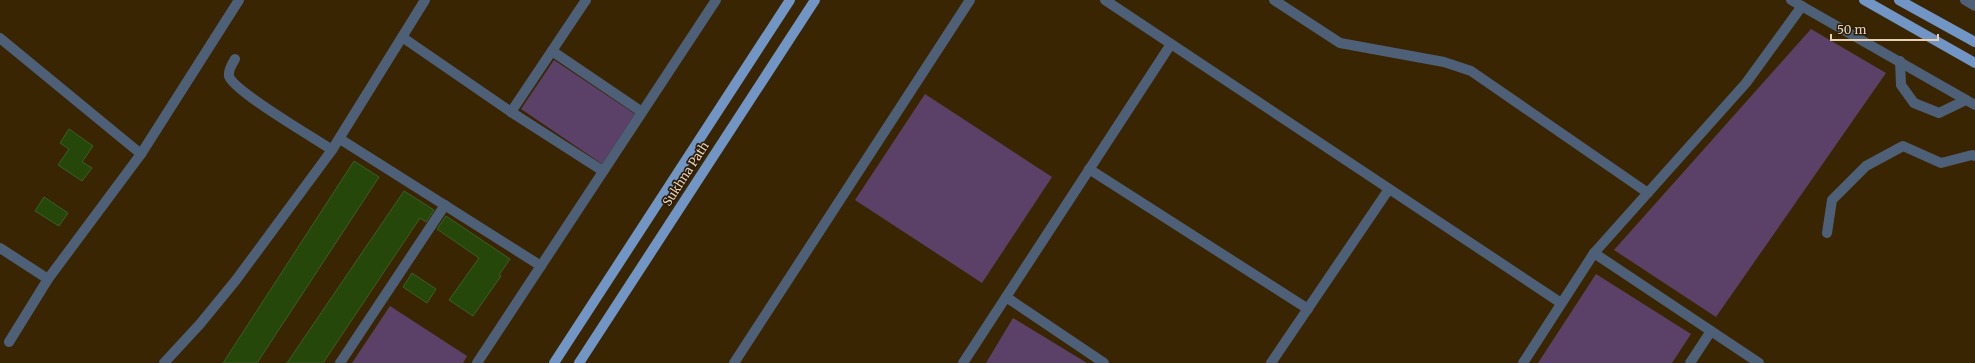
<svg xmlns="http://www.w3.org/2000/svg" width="1975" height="363" viewBox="0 0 1975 363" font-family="Merriweather,serif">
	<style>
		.green { fill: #5b4067 }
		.building { fill: #254709; stroke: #3c5f25 }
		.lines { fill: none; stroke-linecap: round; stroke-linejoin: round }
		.minor { stroke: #4e6077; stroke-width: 10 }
		.major { stroke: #7195c4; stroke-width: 10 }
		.labels { text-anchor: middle; stroke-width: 3.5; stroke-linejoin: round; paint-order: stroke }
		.street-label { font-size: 12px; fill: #e8d1b3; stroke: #2b1d09 }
	</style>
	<rect width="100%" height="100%" fill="#3a2502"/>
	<g class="green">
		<path d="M1811,29L1886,73L1716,317L1614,250Z"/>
		<path d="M554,60L635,114L602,164L521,109Z"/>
		<path d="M925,94L1052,177L982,283L855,200Z"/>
		<path d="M1596,274L1691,334L1672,363H1538Z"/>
		<path d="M390,306L467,356L463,363H352Z"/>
		<path d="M1013,318L1087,363H986Z"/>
	</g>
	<g class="building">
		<path d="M69,129L93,146L82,162L92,168L82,181L58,165L69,149L60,143Z"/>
		<path d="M354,161L379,177L257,363H223Z"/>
		<path d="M404,191L434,210L426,222L420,218L323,363H287Z"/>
		<path d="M44,197L68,213L59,226L35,211Z"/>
		<path d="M446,216L510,259L499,275L501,276L473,316L449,300L479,258L437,229Z"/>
		<path d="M412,273L436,289L427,303L403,287Z"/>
	</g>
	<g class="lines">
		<g class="minor">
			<path d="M1105,0L1561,303"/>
			<path d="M1274,0L1340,43L1444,62L1471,71L1648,193"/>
			<path d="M1791,0L1975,105"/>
			<path d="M1965,0L1975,6"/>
			<path d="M402,37L511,112L603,171"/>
			<path d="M0,38L141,154"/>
			<path d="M552,51L642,112"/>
			<path d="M235,59C232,64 228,70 229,76C233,91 316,139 332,150"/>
			<path d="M1900,61L1901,85L1914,103L1939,113L1966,100"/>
			<path d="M511,112L586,0"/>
			<path d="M340,139L541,266"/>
			<path d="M1089,169L1308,309"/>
			<path d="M1827,233L1832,200L1866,166L1903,146L1941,163L1972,155L1975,156"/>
			<path d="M0,248L48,279"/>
			<path d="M1594,253L1759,363"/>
			<path d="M1006,297L1104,363"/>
			<path d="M9,342L48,279L141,154L239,0"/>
			<path d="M164,363L200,324L236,280L332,150L425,0"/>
			<path d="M340,363L445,205"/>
			<path d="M477,363L716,0"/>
			<path d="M734,363L970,0"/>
			<path d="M963,363L1171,44"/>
			<path d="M1271,363L1389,189"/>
			<path d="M1523,363L1594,253L1746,83L1802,6"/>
			<path d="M1690,363L1711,331"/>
		</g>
		<g class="major">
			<path d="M1864,0L1975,63"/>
			<path d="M1899,0L1975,42"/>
			<path d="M554,363L790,0"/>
			<path d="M579,363L815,0"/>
		</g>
	</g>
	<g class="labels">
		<g class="street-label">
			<text transform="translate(686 174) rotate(-57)" y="4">Sukhna Path</text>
		</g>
	</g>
	<path d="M1831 34v6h107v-6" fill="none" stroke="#e8d1b3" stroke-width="2"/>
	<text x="1837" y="34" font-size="12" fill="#e8d1b3" stroke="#2b1d09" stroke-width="3" paint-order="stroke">50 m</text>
</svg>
